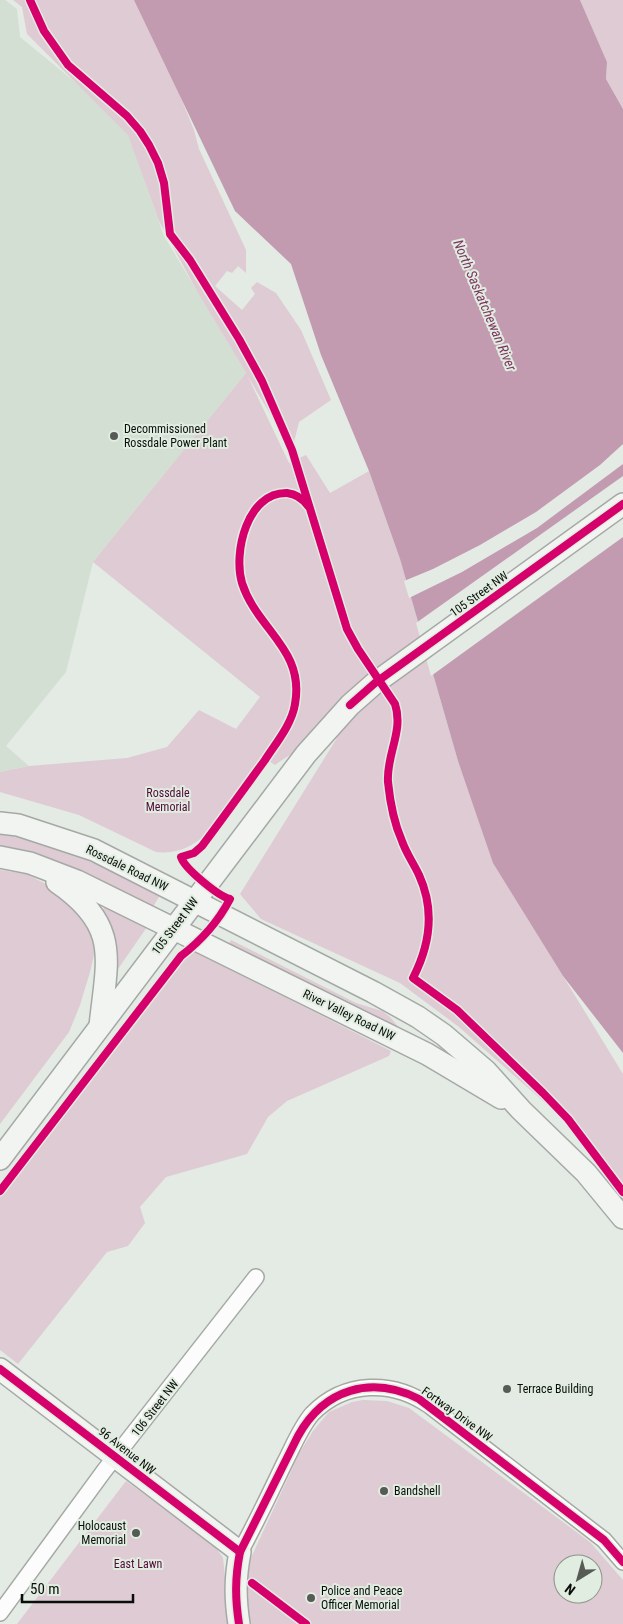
<svg xmlns="http://www.w3.org/2000/svg" width="623" height="1624" viewBox="0 0 623 1624" font-family="'Roboto Condensed',sans-serif">
	<style>
		.built { fill: #d4dfd4 }
		.green { fill: #decbd4; fill-rule: evenodd }
		.water { fill: #c29bb0 }
		.pier { fill: #e4eae4 }
		.lines { fill: none; stroke-linecap: round; stroke-linejoin: round }
		.street-casing { stroke: #a5a9a5; stroke-width: 18 }
		.secondary-casing { stroke: #a5a9a5; stroke-width: 24 }
		.street { stroke: #fbfcfb; stroke-width: 15 }
		.secondary { stroke: #f2f4f2; stroke-width: 21 }
		.cycleway-casing { stroke: #e2ede1; stroke-width: 11 }
		.cycleway { stroke: #d6006c; stroke-width: 8 }
		.poi-dot { fill: #565b56; stroke: #e2ede1; stroke-width: 2 }
		.labels { text-anchor: middle; stroke-width: 4; stroke-linejoin: round; paint-order: stroke }
		.poi-label { font-size: 12px; fill: #0a0e0a; stroke: #e2ede1; text-anchor: start }
		.street-label { font-size: 12px; fill: #0a0e0a; stroke: #e2ede1 }
		.park-label { font-size: 12px; fill: #510a3a; stroke: #e2ede1 }
		.water-label { font-size: 14px; font-style: italic; fill: #7c3461; stroke: #e2ede1 }
	</style>
	<rect width="100%" height="100%" fill="#e4eae4"/>
	<path class="built" d="M0,0H5L17,9L20,37L124,122L164,236L246,373L93,562L66,672L6,746L29,766L0,772Z"/>
	<g class="green">
		<path d="M13,0H137L174,81L194,130L199,149L246,250V273L238,266L232,273L227,271L215,286L242,310L255,294L251,288L257,282L276,293L301,330L331,400L299,422L292,450L248,377L289,463L306,455L330,493L369,471L400,559L458,761L498,870L623,1074V1183L577,1131L459,1027L400,983L261,919L240,894L337,738C312,744 295,750 275,765L269,761C261,768 253,774 246,782C222,813 203,857 156,852L79,815L0,792V772L29,766L127,758L167,747L199,710L236,729L260,697L93,562L246,373L198,293L159,221L128,135L27,34L22,7Z"/>
		<path d="M580,0H623V109L606,79L607,62Z"/>
		<path d="M0,832C12,835 25,837 37,840C80,854 120,875 160,895L153,907L0,848Z"/>
		<path d="M0,870L26,874L54,888L73,903L95,939L94,955L90,972L80,1005L69,1032L0,1124Z"/>
		<path d="M105,907L147,927L118,969L115,968L102,910Z"/>
		<path d="M231,940L356,1003L382,1011L390,1017L400,1029L236,950L229,944Z"/>
		<path d="M194,951L391,1051L389,1056L287,1101L268,1117L247,1154L166,1177L140,1207L145,1223L128,1246L107,1252L18,1364L0,1350V1197L183,958Z"/>
		<path d="M363,1400L387,1401L409,1408L590,1542L623,1580V1624H248L246,1590L249,1562L300,1452L313,1431L329,1412L352,1402ZM563,1564H593V1594H563Z"/>
		<path d="M126,1481L215,1546L223,1558L230,1624H17Z"/>
	</g>
	<path class="water" d="M134,0H580L607,62L606,79L623,109V1053L563,976L493,863L458,761L400,559L369,471L321,355L291,264L235,211Z"/>
	<g class="pier">
		<path d="M623,444V464L537,528L462,572L409,598L404,581L433,569L480,545L536,512L600,465Z"/>
		<path d="M623,476V537L431,676L416,623Z"/>
	</g>
	<g class="lines">
		<g class="street-casing">
			<g id="street">
				<path d="M240,1552C256,1523 270,1493 284,1464C293,1447 300,1428 312,1414C345,1380 393,1380 430,1406L604,1540L623,1562"/>
				<path d="M0,1613L104,1471L256,1277"/>
			</g>
		</g>
		<g class="secondary-casing">
			<g id="secondary">
				<path d="M0,823L18,825L94,850L373,992L418,1017L444,1035L486,1071L521,1110L586,1173L623,1218"/>
				<path d="M0,857L30,863L77,881L427,1054L501,1098"/>
				<path d="M57,882C121,926 107,959 100,1026"/>
				<path d="M0,1159L306,754L350,705L375,683L623,504"/>
				<path d="M0,1369L240,1552C235,1578 235,1598 239,1624"/>
			</g>
		</g>
		<use href="#street" class="street"/>
		<use href="#secondary" class="secondary"/>
		<g class="cycleway-casing">
			<g id="cycleway">
				<path d="M30,0L44,31L68,65L127,116L140,131L149,145L158,163L164,183L170,234L190,260L239,339L262,381L292,450L347,629L358,649L395,704C404,731 386,755 388,782C390,802 394,823 402,841C406,853 414,864 419,875C435,910 430,945 413,978L457,1010L543,1093L568,1119L623,1192"/>
				<path d="M350,705L375,683L623,504"/>
				<path d="M0,1191L181,956C202,940 218,922 230,899C218,896 184,868 181,857L194,853L202,846C223,818 244,789 265,760C276,743 292,724 295,704C305,649 257,630 242,583C233,553 247,492 287,493C296,494 303,499 308,506"/>
				<path d="M0,1369L240,1552"/>
				<path d="M252,1583L306,1624"/>
				<path d="M239,1624C235,1598 235,1578 240,1552L298,1436C324,1389 371,1375 419,1399L604,1540L623,1562"/>
			</g>
		</g>
		<use href="#cycleway" class="cycleway"/>
	</g>
	<g class="poi-dot">
		<circle cx="114" cy="436" r="5"/>
		<circle cx="507" cy="1389" r="5"/>
		<circle cx="384" cy="1491" r="5"/>
		<circle cx="136" cy="1533" r="5"/>
		<circle cx="311" cy="1598" r="5"/>
	</g>
	<g class="labels">
		<g class="poi-label">
			<text x="124" y="433">Decommissioned<tspan x="124" dy="14">Rossdale Power Plant</tspan></text>
			<text x="517" y="1393">Terrace Building</text>
			<text x="394" y="1495">Bandshell</text>
			<text x="126" y="1530" text-anchor="end">Holocaust<tspan x="126" dy="14">Memorial</tspan></text>
			<text x="321" y="1595">Police and Peace<tspan x="321" dy="14">Officer Memorial</tspan></text>
		</g>
		<g class="street-label">
			<text transform="translate(479 594) rotate(-36)" y="4">105 Street NW</text>
			<text transform="translate(127 868) rotate(26)" y="4">Rossdale Road NW</text>
			<text transform="translate(175 926) rotate(-53)" y="4">105 Street NW</text>
			<text transform="translate(349 1015) rotate(26)" y="4">River Valley Road NW</text>
			<text transform="translate(155 1408) rotate(-52)" y="4">106 Street NW</text>
			<text transform="translate(457 1414) rotate(36)" y="4">Fortway Drive NW</text>
			<text transform="translate(127 1451) rotate(38)" y="4">96 Avenue NW</text>
		</g>
		<g class="park-label">
			<text x="168" y="797">Rossdale<tspan x="168" dy="14">Memorial</tspan></text>
			<text x="138" y="1568">East Lawn</text>
		</g>
		<g class="water-label">
			<text transform="translate(485 305) rotate(67)" y="5">North Saskatchewan River</text>
		</g>
	</g>
	<g transform="translate(578 1579) rotate(217)"><circle r="24" fill="#e2ede1" stroke="#8c948b"/>
	<path d="M0-4L9 19L0 12L-9 19Z" fill="#565b56"/>
	<text y="-8" font-size="14" font-weight="bold" text-anchor="middle" fill="#0a0e0a">N</text>
	</g>
	<path d="M22 1594v8h111v-8" fill="none" stroke="#0a0e0a" stroke-width="2.5"/>
	<text x="30" y="1594" font-size="15" fill="#0a0e0a" stroke="#e2ede1" stroke-width="4" paint-order="stroke">50 m</text>
</svg>
